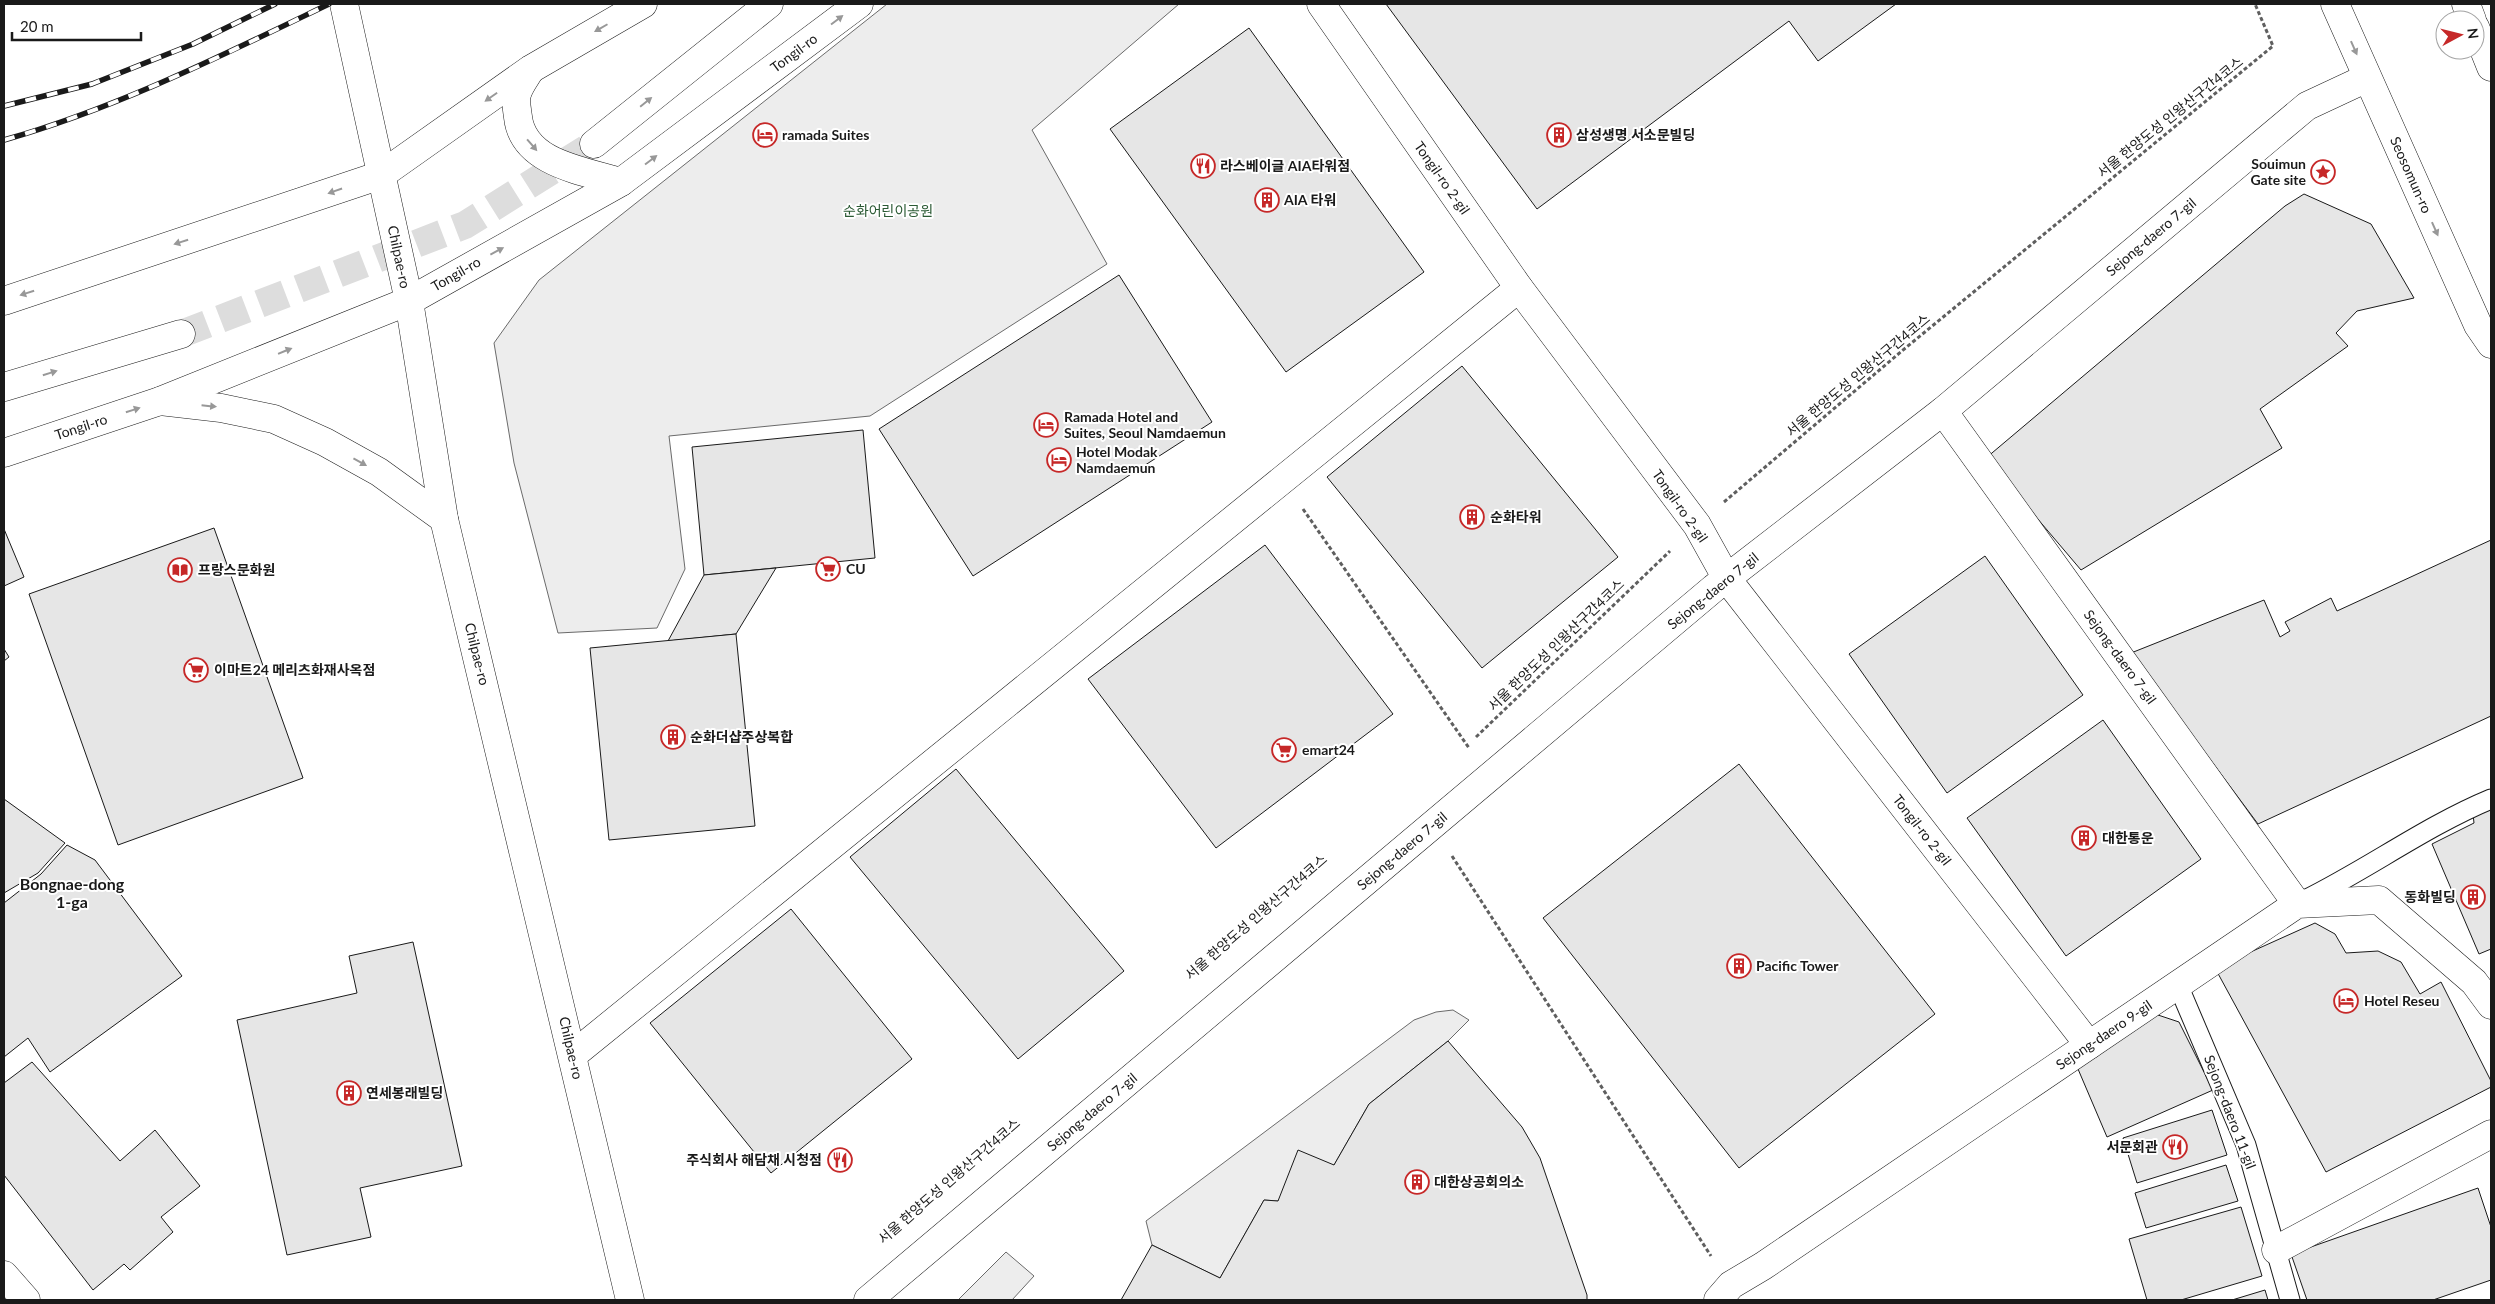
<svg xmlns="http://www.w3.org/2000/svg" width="2495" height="1304" viewBox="0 0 2495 1304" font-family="Lato,'Noto Sans KR',sans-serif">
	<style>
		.green { fill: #ededed; stroke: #6a6a6a }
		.building { fill: #e6e6e6; stroke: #1a1a1a }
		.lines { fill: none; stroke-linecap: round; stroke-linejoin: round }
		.primary-tunnel { stroke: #ddd; stroke-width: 28; stroke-dasharray: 28 14; stroke-linecap: butt }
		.lane-casing { stroke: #1a1a1a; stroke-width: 21 }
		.street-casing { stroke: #1a1a1a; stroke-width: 29 }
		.secondary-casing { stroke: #1a1a1a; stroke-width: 29 }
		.primary-casing { stroke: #1a1a1a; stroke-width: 29 }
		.path { stroke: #5f5f5f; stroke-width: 3; stroke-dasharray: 4 2.5; stroke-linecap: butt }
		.lane { stroke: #fff; stroke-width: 19 }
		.street { stroke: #fff; stroke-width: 28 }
		.secondary { stroke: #fff; stroke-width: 28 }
		.primary { stroke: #fff; stroke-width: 28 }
		.rail-casing { stroke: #1a1a1a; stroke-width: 5.5 }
		.rail { stroke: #fff; stroke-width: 4; stroke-dasharray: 11; stroke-linecap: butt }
		.oneway { fill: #989898 }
		.labels { text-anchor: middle; stroke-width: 4; stroke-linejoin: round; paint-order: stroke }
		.street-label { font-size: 14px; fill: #1a1a1a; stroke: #fff }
		.poi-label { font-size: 14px; font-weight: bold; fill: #1a1a1a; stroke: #fff; text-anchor: start }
		.park-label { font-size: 14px; fill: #2b5a34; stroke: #fff }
		.quarter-label { font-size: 16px; font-weight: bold; fill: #1a1a1a; stroke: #fff }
	</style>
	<rect width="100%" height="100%" fill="#fff"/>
	<g class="green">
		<path d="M887,4H1179L1032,130L1107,264L870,416L669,436L685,569L657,628L558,633L514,463L494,343L539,280Z"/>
		<path d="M1453,1010L1469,1020L1448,1041L1369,1104L1334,1165L1278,1201L1264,1200L1220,1278L1152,1245L1146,1221L1414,1020L1436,1012Z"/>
		<path d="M1006,1252L1034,1276L1012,1300H958Z"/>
	</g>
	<g class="building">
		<path d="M1386,4H1896L1818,61L1789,21L1537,209Z"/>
		<path d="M1249,28L1424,272L1286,372L1110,129Z"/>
		<path d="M2304,194L2371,224L2414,298L2357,311L2336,333L2348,346L2260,409L2282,448L2081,570L1986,458L2285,206Z"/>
		<path d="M1119,275L1212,422L973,576L879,429Z"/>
		<path d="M1462,366L1618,557L1482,668L1327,477Z"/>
		<path d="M863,430L875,558L704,575L692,447Z"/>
		<path d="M214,528L303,778L118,845L29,594Z"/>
		<path d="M4,529L24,577L4,586Z"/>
		<path d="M2491,540V716L2258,824L2131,653L2264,600L2280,637L2290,631L2285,622L2331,598L2337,611Z"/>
		<path d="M1265,545L1393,714L1216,848L1088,679Z"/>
		<path d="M1985,556L2083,695L1947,793L1849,654Z"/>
		<path d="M776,568L736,634L668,641L704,575Z"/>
		<path d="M736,634L755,826L609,840L590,648Z"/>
		<path d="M4,649L9,657L4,661Z"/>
		<path d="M2103,720L2201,859L2066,956L1967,818Z"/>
		<path d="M1739,764L1935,1014L1739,1168L1543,918Z"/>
		<path d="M956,769L1124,971L1018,1059L850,857Z"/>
		<path d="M4,799L65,843L38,873L4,893Z"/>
		<path d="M2491,807V949L2479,954L2432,844L2474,823L2473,814Z"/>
		<path d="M67,845L95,860L182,976L50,1072L28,1038L4,1057V903L41,874Z"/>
		<path d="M791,909L912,1059L771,1173L650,1023Z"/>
		<path d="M2315,923L2335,934L2346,953L2378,951L2401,962L2420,994L2441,982L2491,1081V1087L2326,1172L2215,968Z"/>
		<path d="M413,942L462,1166L360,1188L371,1237L287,1255L237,1020L357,993L349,956Z"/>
		<path d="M2152,1013L2179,1022L2213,1090L2107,1137L2078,1069Z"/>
		<path d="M1448,1041L1522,1127L1540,1158L1587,1295V1300H1121L1152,1245L1220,1278L1264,1200L1278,1201L1298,1150L1334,1165L1369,1104Z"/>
		<path d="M32,1062L120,1161L155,1130L200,1186L161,1217L173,1232L130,1270L124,1264L93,1290L4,1175V1083Z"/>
		<path d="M2212,1110L2227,1155L2137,1183L2123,1138Z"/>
		<path d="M2226,1165L2238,1201L2146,1228L2135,1193Z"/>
		<path d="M2478,1188L2491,1227V1280L2433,1300H2307L2291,1254Z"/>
		<path d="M2241,1207L2262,1276L2181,1300H2147L2129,1239Z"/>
		<path d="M2265,1290L2268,1300H2232Z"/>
	</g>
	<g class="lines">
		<path class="primary-tunnel" d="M181,334L465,225L594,144"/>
		<g class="lane-casing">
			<g id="lane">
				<path d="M2305,900C2368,869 2426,826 2491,799"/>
				<path d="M2178,985L2246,1145L2290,1300"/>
			</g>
		</g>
		<g class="street-casing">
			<g id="street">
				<path d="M1943,411L2297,904"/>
				<path d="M1727,579L2089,1045"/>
				<path d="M573,1055L1519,288"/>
				<path d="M2276,1250L2491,1134"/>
				<path d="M4,1275L26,1300"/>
				<path d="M1718,1300L1731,1285L1763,1266L2297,904L2379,900L2474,982L2491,1005"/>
			</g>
		</g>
		<g class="secondary-casing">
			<g id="secondary">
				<path d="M344,4L409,301L444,519L630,1300"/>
				<path d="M1321,4L1519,288L1697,525L1727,579"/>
				<path d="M160,401L221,408L274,419L325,442L379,472L444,519"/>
				<path d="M868,1300L1714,588L1943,411L2307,106L2367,78"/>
			</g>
		</g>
		<g class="primary-casing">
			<g id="primary">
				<path d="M2335,4L2478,325L2491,344"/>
				<path d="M2466,4L2472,20"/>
				<path d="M2475,27L2491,67"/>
				<path d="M530,70C526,77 519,86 517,94C515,101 517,109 518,117C523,164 585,171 621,182"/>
				<path d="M594,144L769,4"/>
				<path d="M4,301L381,175L531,69L643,4"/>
				<path d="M4,387L181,334"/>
				<path d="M4,453L160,401L409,301L621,182L859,4"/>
			</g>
		</g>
		<g class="path">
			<path d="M1724,502L1903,350L2273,46L2255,4"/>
			<path d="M1303,509L1469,748"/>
			<path d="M1476,737L1670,551"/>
			<path d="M1452,856L1711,1256"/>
		</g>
		<use href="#lane" class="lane"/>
		<use href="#street" class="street"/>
		<use href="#secondary" class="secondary"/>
		<use href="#primary" class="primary"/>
		<g class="rail-casing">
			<g id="rail">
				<path d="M4,106L92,84L193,44L275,4"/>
				<path d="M4,140C117,108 223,55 329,4"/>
			</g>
		</g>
		<use href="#rail" class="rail"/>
	</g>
	<defs><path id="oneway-solid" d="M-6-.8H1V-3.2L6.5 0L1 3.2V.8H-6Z" transform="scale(1.25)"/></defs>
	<g class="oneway">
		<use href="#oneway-solid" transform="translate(837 20) rotate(-37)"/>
		<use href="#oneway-solid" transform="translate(601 28) rotate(150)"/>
		<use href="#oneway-solid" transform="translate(2354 48) rotate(66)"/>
		<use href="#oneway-solid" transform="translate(491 97) rotate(145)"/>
		<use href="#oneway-solid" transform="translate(646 102) rotate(-39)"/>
		<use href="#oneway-solid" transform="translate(532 145) rotate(49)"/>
		<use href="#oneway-solid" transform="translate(651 160) rotate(-37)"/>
		<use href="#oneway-solid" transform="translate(335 191) rotate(161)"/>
		<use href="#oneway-solid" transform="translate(2435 229) rotate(66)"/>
		<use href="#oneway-solid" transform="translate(181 242) rotate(162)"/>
		<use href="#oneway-solid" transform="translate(497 251) rotate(-28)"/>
		<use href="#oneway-solid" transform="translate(27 293) rotate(162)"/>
		<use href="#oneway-solid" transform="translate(285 351) rotate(-22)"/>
		<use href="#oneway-solid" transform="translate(50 373) rotate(-17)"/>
		<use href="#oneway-solid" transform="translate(209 406) rotate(6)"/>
		<use href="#oneway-solid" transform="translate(133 410) rotate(-18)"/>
		<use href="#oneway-solid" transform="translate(360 462) rotate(29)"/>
	</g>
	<defs>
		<g id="hotel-ring" transform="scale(1.25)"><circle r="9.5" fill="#fff" stroke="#c62828" stroke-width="1.5"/><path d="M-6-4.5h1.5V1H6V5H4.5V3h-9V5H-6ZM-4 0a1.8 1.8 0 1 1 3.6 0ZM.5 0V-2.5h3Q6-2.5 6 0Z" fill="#c62828"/></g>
		<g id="building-ring" transform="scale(1.25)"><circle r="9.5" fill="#fff" stroke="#c62828" stroke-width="1.5"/><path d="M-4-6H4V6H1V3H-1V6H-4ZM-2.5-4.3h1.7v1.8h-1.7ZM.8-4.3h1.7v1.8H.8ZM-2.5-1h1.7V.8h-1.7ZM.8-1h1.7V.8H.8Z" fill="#c62828"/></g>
		<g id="restaurant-ring" transform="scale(1.25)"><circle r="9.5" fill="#fff" stroke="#c62828" stroke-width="1.5"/><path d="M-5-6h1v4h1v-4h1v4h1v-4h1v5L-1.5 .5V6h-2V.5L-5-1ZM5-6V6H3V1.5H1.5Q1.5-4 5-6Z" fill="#c62828"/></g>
		<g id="sight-ring" transform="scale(1.25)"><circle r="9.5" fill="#fff" stroke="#c62828" stroke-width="1.5"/><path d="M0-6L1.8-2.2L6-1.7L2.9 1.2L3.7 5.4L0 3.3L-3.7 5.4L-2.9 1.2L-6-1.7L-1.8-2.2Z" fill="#c62828"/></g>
		<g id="supermarket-ring" transform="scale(1.25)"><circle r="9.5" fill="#fff" stroke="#c62828" stroke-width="1.5"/><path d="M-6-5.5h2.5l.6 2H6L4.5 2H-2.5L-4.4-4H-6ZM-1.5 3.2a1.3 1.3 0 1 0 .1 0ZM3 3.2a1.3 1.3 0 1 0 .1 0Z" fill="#c62828"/></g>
		<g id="library-ring" transform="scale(1.25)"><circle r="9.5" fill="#fff" stroke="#c62828" stroke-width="1.5"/><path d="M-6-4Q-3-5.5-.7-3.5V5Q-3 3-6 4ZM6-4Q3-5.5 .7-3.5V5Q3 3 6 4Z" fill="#c62828"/></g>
	</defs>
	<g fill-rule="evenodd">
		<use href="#hotel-ring" x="765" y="135"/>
		<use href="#building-ring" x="1559" y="135"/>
		<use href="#restaurant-ring" x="1203" y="166"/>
		<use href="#sight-ring" x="2323" y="172"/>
		<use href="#building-ring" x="1267" y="200"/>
		<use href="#hotel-ring" x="1046" y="425"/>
		<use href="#hotel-ring" x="1059" y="460"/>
		<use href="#building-ring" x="1472" y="517"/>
		<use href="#supermarket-ring" x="828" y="569"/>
		<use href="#library-ring" x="180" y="570"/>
		<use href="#supermarket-ring" x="196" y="670"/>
		<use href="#building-ring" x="673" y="737"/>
		<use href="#supermarket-ring" x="1284" y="750"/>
		<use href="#building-ring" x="2084" y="838"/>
		<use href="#building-ring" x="2473" y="897"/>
		<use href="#building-ring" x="1739" y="966"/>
		<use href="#hotel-ring" x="2346" y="1001"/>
		<use href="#building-ring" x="349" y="1093"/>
		<use href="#restaurant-ring" x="2175" y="1147"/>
		<use href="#restaurant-ring" x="840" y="1160"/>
		<use href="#building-ring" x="1417" y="1182"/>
	</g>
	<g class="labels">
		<g class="street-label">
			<text transform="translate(794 53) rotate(-37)" y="5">Tongil-ro</text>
			<text transform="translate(2170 117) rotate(-39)" y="5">서울 한양도성 인왕산구간4코스</text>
			<text transform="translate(2411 175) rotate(66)" y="5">Seosomun-ro</text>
			<text transform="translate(1442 178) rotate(55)" y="5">Tongil-ro 2-gil</text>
			<text transform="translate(2151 237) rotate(-40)" y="5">Sejong-daero 7-gil</text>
			<text transform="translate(399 257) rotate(78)" y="5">Chilpae-ro</text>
			<text transform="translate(456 274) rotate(-30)" y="5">Tongil-ro</text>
			<text transform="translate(1858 375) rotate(-40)" y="5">서울 한양도성 인왕산구간4코스</text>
			<text transform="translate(81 427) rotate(-18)" y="5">Tongil-ro</text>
			<text transform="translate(1680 506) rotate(55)" y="5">Tongil-ro 2-gil</text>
			<text transform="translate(1713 591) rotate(-39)" y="5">Sejong-daero 7-gil</text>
			<text transform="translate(1556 645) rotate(-44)" y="5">서울 한양도성 인왕산구간4코스</text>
			<text transform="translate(477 654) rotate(76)" y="5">Chilpae-ro</text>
			<text transform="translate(2120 657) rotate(54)" y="5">Sejong-daero 7-gil</text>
			<text transform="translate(1922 830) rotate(52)" y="5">Tongil-ro 2-gil</text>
			<text transform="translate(1402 851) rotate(-40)" y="5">Sejong-daero 7-gil</text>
			<text transform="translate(1256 917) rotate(-41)" y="5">서울 한양도성 인왕산구간4코스</text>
			<text transform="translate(2104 1035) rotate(-34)" y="5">Sejong-daero 9-gil</text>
			<text transform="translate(571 1048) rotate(77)" y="5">Chilpae-ro</text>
			<text transform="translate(1092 1112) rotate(-40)" y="5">Sejong-daero 7-gil</text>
			<text transform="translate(2230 1112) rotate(69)" y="5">Sejong-daero 11-gil</text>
			<text transform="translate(949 1181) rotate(-41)" y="5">서울 한양도성 인왕산구간4코스</text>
		</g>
		<g class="poi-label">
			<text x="782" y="140">ramada Suites</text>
			<text x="1576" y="140">삼성생명 서소문빌딩</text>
			<text x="2306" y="169" text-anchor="end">Souimun<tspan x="2306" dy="16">Gate site</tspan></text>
			<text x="1220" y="171">라스베이글 AIA타워점</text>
			<text x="1284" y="205">AIA 타워</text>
			<text x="1064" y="422">Ramada Hotel and<tspan x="1064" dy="16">Suites, Seoul Namdaemun</tspan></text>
			<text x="1076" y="457">Hotel Modak<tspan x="1076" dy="16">Namdaemun</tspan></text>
			<text x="1490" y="522">순화타워</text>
			<text x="846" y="574">CU</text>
			<text x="198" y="575">프랑스문화원</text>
			<text x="214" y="675">이마트24 메리츠화재사옥점</text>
			<text x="690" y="742">순화더샵주상복합</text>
			<text x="1302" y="755">emart24</text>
			<text x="2102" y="843">대한통운</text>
			<text x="2456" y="902" text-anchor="end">동화빌딩</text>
			<text x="1756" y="971">Pacific Tower</text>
			<text x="2364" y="1006">Hotel Reseu</text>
			<text x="366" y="1098">연세봉래빌딩</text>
			<text x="2158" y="1152" text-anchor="end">서문회관</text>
			<text x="822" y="1165" text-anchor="end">주식회사 해담채 시청점</text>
			<text x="1434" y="1187">대한상공회의소</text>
		</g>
		<g class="park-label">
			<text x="888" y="216">순화어린이공원</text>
		</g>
		<g class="quarter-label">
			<text x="72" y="890">Bongnae-dong<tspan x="72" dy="18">1-ga</tspan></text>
		</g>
	</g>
	<rect width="2495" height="1304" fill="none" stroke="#1a1a1a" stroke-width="10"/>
	<g transform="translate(2460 35) rotate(83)"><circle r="24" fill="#ffffff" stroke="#a3a3a3"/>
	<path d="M0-4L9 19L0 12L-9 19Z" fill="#c62828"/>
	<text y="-8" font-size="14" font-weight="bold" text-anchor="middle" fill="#1a1a1a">N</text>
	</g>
	<path d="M12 32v8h129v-8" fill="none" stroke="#1a1a1a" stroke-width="2.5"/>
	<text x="20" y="32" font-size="15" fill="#1a1a1a" stroke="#ffffff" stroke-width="4" paint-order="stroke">20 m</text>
</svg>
